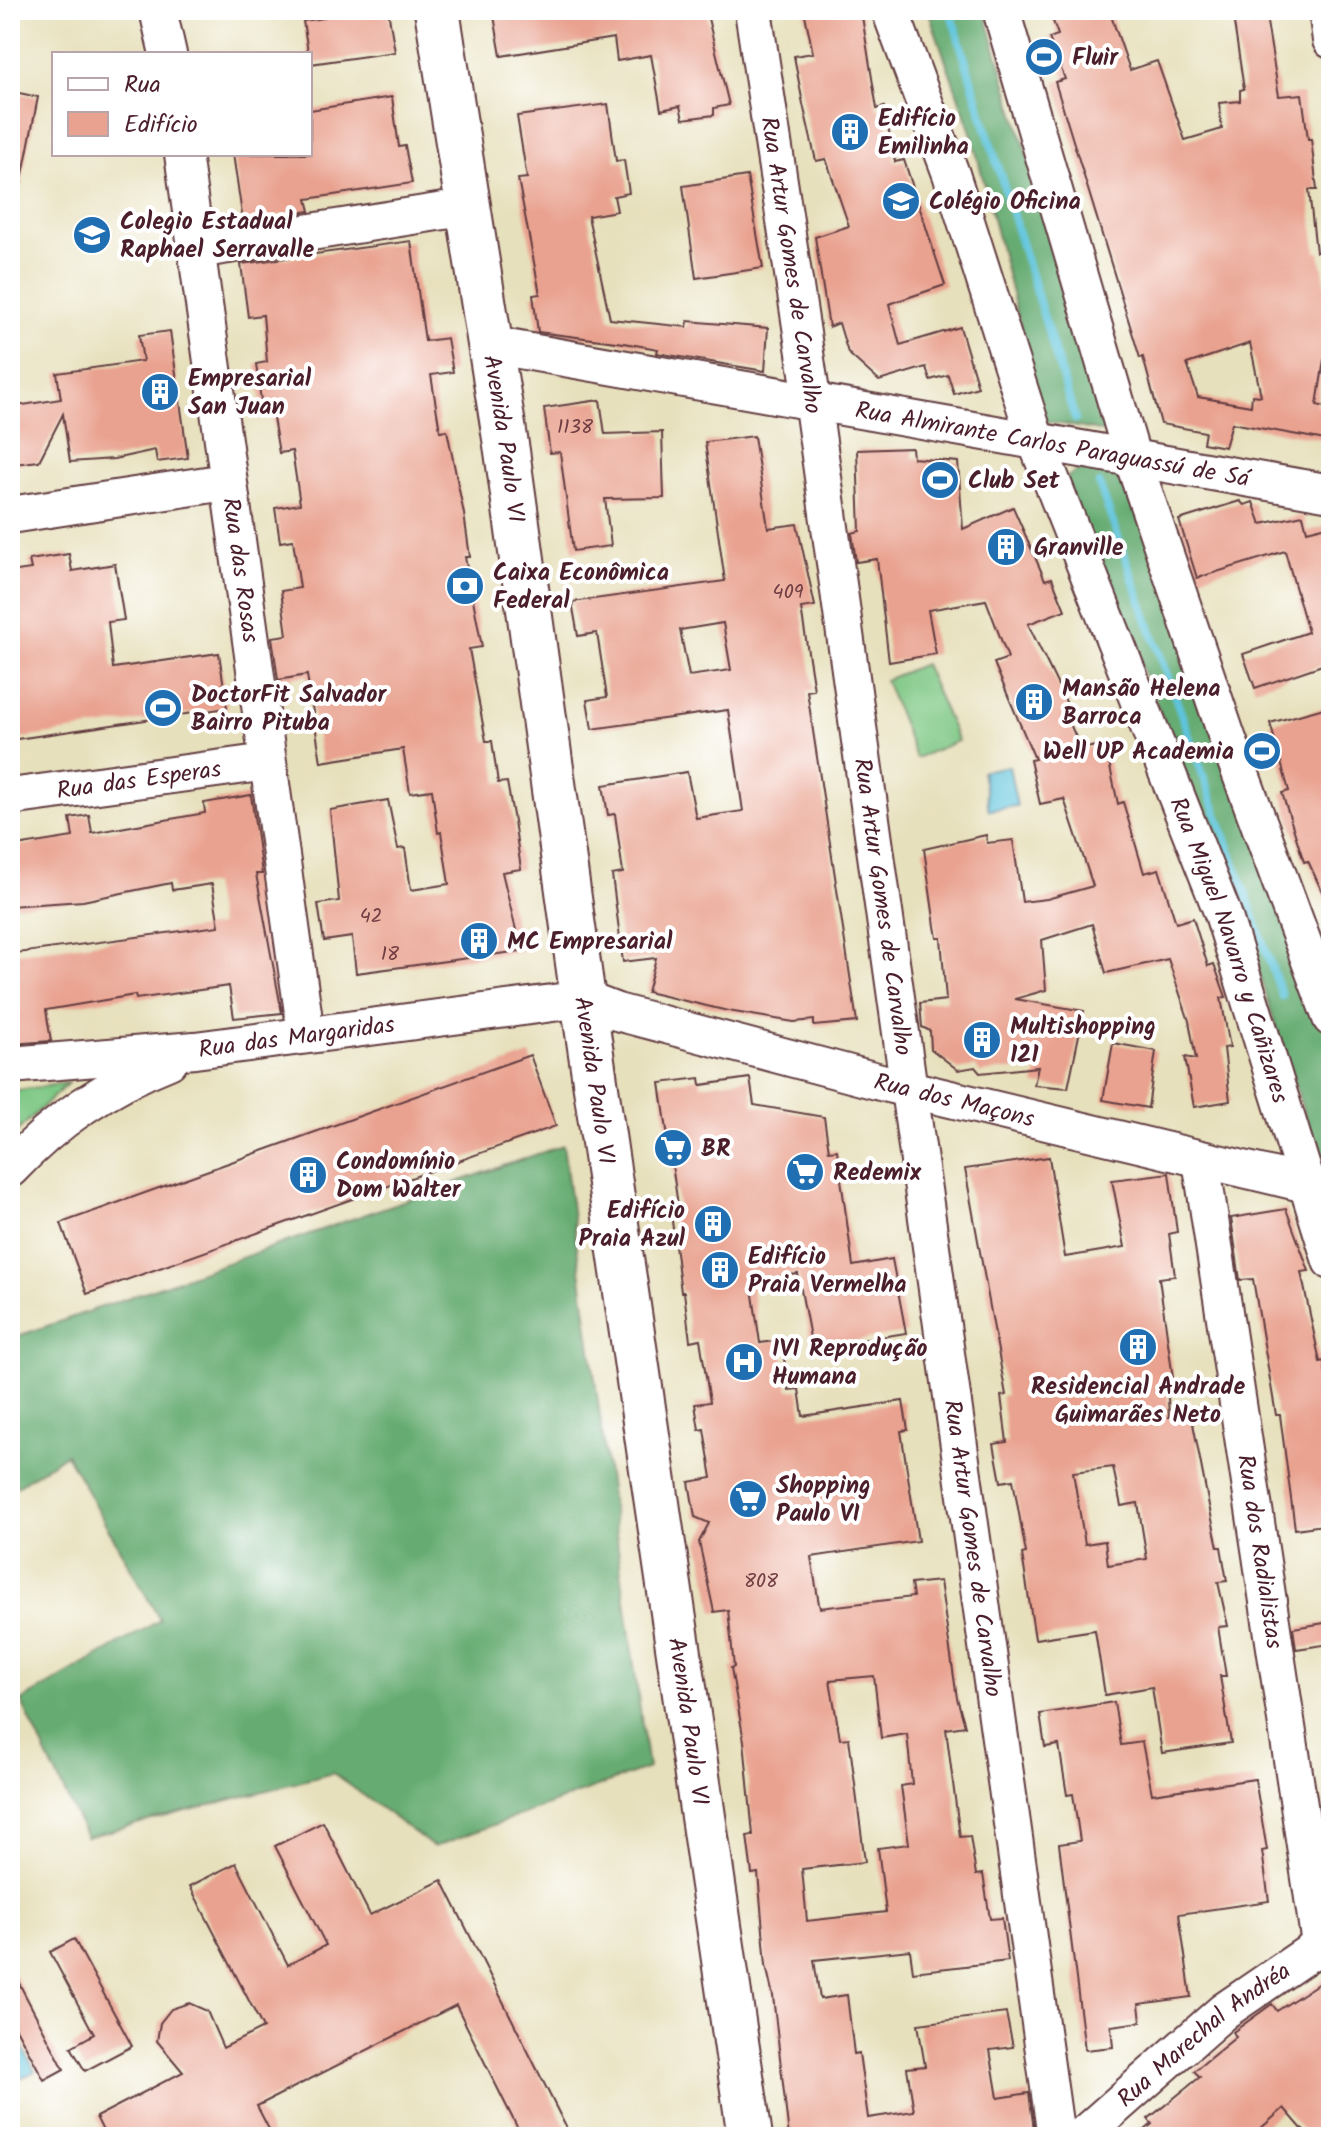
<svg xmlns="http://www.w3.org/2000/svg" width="1341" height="2147" viewBox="0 0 1341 2147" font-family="Kalam,sans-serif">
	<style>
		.green { fill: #7ec784; stroke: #647358; stroke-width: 2 }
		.forest { fill: #66ac72; stroke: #58664e; stroke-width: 2 }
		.water { fill: #5ec4db; stroke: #547283; stroke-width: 2 }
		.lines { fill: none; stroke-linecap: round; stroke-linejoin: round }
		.stream { stroke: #5ec4db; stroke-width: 8 }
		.building { fill: #e9a28f; fill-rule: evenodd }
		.minor-casing { stroke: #623c41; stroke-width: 40 }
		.major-casing { stroke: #623c41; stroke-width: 48 }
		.minor { stroke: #fff; stroke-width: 36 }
		.major { stroke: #fff; stroke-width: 44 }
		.labels { text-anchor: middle; stroke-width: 8; stroke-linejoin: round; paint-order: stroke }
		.number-label { font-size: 20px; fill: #724044 }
		.poi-label { font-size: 24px; font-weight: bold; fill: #4a1f2b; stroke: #fff; text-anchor: start }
		.street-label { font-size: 24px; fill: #4a1f2b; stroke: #fff }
	</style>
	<rect width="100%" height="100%" fill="#fff"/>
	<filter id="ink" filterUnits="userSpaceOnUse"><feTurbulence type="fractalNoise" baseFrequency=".0125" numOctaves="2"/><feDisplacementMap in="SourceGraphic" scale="16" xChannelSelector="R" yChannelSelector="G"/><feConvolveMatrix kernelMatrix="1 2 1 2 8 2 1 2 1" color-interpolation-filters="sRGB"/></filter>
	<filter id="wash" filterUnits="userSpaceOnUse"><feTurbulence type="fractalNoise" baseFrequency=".006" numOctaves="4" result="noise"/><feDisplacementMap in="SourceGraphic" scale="32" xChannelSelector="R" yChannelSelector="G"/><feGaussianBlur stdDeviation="1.8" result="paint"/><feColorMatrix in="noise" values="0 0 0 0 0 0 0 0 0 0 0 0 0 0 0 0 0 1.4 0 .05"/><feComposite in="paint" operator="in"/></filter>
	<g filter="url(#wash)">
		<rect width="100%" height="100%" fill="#e7e0bc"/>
		<g class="green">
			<path d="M924,664L958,741L916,758L885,680Z"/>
			<path d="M68,1083L10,1138V1091Z"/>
		</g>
		<g class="forest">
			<path d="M928,10H984L1110,433L1044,421L972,135Z"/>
			<path d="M1084,466L1109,471L1127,480L1331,1043V1156H1318L1223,862L1063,480Z"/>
			<path d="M563,1145L648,1768L434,1847L333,1773L86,1837L21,1701L160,1620L66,1454L10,1491V1339Z"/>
		</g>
		<g class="water">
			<path d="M1009,766L1017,806L989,810L982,771Z"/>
			<path d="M10,2023L35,2071L10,2084Z"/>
		</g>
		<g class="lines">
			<g class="stream">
				<path d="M950,10L1075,419"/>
				<path d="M1099,484L1282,996"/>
			</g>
		</g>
		<g id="blocks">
			<g class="building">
				<path d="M321,10H388L395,52L310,64L303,21L324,18Z"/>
				<path d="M493,10H623L624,19L706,10L729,105L714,108V115L683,119L680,106L661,110L651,55L617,61L614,38L501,56Z"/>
				<path d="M804,10H861L877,109L884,107L895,162L904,160L945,285L889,304L900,345L960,327L978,387L954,394L948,375L930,380L926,367L879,381L848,353L839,323L829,327L815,237L849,226L826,159L816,161L803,104L794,56L813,53Z"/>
				<path d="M1049,10H1109L1130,70L1157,61L1185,140L1222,129L1219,103L1240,101V90L1244,89L1232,10H1265L1279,96L1302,94L1308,139H1311L1317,190H1309L1316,252H1320L1331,316V359L1324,360L1317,405L1331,408V441L1232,423L1225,447L1203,443L1205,432L1161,424L1143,357L1140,358L1055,82L1065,79L1049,38L1058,35ZM1250,343L1261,396L1252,395L1251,406L1198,397L1187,364Z"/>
				<path d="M10,91L38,97L20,190L10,189Z"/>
				<path d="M392,97L399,147L405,146L412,183L307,199L310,211L243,221L233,154H310V110Z"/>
				<path d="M608,104L616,161L624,160L629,193L614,196L617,211L588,216L610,319L687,327L688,321L768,328L765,371L657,353L658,349L624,343L538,332L533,295L540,294L518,179L527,178L517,116Z"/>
				<path d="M747,176L763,268L696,278L683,186Z"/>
				<path d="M411,241L425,341L447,338L453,372L431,375L440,431L447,430L464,514L470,557H465L482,647L469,649L486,741H492L498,783L507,782L514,821L521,869L502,872L521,951L356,973L352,937L324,941L318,904L339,901L330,810L388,800L398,849L405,848L411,890L449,884L441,832L438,833L432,790L410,793L403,749L321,762L307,675L278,680L272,637L287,635L281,591L300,588L293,540L280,542L275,508L300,504L292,451L279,453L271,406L262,408L256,364L267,362L263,315L248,317L241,264Z"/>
				<path d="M170,331L188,458L157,462L155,450L114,459L70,462L63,414L39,461L14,464L10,407L61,399L57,373L143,361L139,335Z"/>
				<path d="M600,400L605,434L662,432L664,498L605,499L611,546L573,551L560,452L550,453L544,408Z"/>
				<path d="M754,436L768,528L797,524L815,606L801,608L814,690L807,691L857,1022L814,1026V1020L794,1022L728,1011L647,992L656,958L623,962L612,875L623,873L615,814L608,815L603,785L687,772L696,818L743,811L728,710L592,729L587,700L607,697L597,633L578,636L572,602L725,581L705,442ZM723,623L731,670L689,676L680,630Z"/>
				<path d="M912,448L913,458L958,462L963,529L1013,507L1045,580L1052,578L1065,610L1028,624L1068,706L1064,710L1081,749L1105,744L1118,804L1123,802L1144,873L1159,869L1176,923L1193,918L1208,966L1214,964L1226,997L1221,998L1230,1047L1224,1048L1230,1101L1194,1107L1185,1057L1196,1059L1189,1021L1168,959L1106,973L1092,924L1042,940L1046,990L1015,999L1084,1011L1068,1088L1034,1085L1038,1067L980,1073L975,1067L958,1070L931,1049L930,1031L922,1027L920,1003L946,1000L941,938H937L935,926L924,849L986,835L987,843L1013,840L1022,902L1047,899L1093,886L1064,799L1040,804L1030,760L1035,759L994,663L1008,658L986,600L928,610L936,654L889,662L877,559L856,562L852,533L860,531L857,450Z"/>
				<path d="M1240,501L1244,505L1253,502L1261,524L1303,515L1307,531L1327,526L1331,545V662L1255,688L1243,654L1308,632L1285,551L1197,578L1179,520Z"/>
				<path d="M69,554L72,571L115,564L124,620L108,622L113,668L219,653L227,708L10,740V572L31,569L29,560Z"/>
				<path d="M1331,706V911L1308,861L1304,862L1282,793L1289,791L1270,723Z"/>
				<path d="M251,795L262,874H256L282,1013L234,1018L229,986L136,999L135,995L46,1010L51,1041L10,1044V954L219,926L212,884L172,890L171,883L83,901L10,906V847L73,837L70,818L89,815L92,833L205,813L204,803Z"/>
				<path d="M1113,1043L1156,1051L1148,1108L1103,1100Z"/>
				<path d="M530,1055L556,1126L87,1294L61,1223Z"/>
				<path d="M700,1078L701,1085L750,1078L754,1105L824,1117L829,1151L837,1150L853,1266L892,1259L906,1333L812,1348L798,1274L751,1281L760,1343L781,1340L789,1390L799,1389L803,1416L903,1401L908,1430L901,1431L918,1541L811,1557L819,1604L820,1608L913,1597L911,1584L940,1581L957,1698L965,1726L946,1729L960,1837L970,1836L976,1875L983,1874L990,1919L1002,1918L1008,1961L913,1972L910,1950L814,1960L820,1999L847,1995L854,2054L859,2053L868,2118L914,2111L907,2068L925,2066L918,2024L1006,2013L1013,2047L990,2050L998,2098L1029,2093L1035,2137H789L773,1996L766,1965L758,1873L752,1874L747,1836L753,1835L744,1741L731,1668L734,1667L728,1610L714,1612L699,1542L709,1523L695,1517L689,1482L712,1478L704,1429L699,1430L695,1404L710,1402L700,1339L690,1341L684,1292H681L671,1213L679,1212L660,1083ZM874,1676L881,1738L907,1734L912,1784L901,1786L909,1844L878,1848L886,1912L807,1921L802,1869L865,1862L849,1738L840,1739L830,1680Z"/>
				<path d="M1049,1157L1065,1257L1125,1247L1112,1180L1169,1173L1177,1232L1169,1234L1175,1276L1159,1278L1173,1378L1167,1379L1169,1417L1191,1413L1208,1501L1218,1547H1221L1227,1581L1218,1582L1228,1626L1218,1627L1226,1676H1220L1231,1743L1162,1753L1152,1687L1105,1695L1095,1630L1035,1639L1022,1554L1026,1553L1013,1480L1001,1482L994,1444L1007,1442L1001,1396L1006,1395L965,1169ZM1113,1467L1121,1506L1138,1503L1147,1559L1108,1565L1105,1541L1085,1544L1073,1472Z"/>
				<path d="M1286,1209L1309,1271L1301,1272L1320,1362L1324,1361L1327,1382L1331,1383V1524L1295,1529L1280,1415H1276L1253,1279L1240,1280L1231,1218Z"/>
				<path d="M1331,1622V1644L1296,1649L1293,1628Z"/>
				<path d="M1114,1702L1121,1745L1142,1742L1152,1794L1255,1779L1267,1850L1262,1851L1269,1901L1179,1914L1191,1997L1139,2004L1141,2022L1111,2026L1113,2047L1085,2050L1059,1844L1080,1841L1073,1794L1067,1795L1059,1745L1045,1747L1040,1714Z"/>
				<path d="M323,1822L370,1915L442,1880L571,2137H522L456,2005L257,2106L273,2137H106L96,2117L183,2072L157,2041L160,2023L171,2009L189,2003L207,2011L223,2048L263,2028L190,1886L236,1863L288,1965L326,1945L275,1846Z"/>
				<path d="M74,1939L132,2046L85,2071L71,2047L94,2034L50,1952Z"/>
				<path d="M10,1966L64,2069L44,2080L10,2017Z"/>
				<path d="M1331,1975V2137H1309L1284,2108L1251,2137H1137L1152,2124L1148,2119L1200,2077L1194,2071L1236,2037L1233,2032L1272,2004L1277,2011Z"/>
			</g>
		</g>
	</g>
	<g filter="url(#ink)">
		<use href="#blocks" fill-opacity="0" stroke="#623c41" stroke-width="2"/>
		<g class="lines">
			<g class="minor-casing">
				<g id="minor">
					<path d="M158,10L168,54"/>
					<path id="s1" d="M753,10L812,399L1056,2137"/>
					<path id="s2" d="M890,10L951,174L1036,441L1223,914L1331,1261"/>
					<path d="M1001,10L1133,460L1227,737L1331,1018"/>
					<path d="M1327,10L1331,40"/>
					<path id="s3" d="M183,154L306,1034"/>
					<path d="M197,250L469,207"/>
					<path id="s4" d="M491,345L1331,493"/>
					<path d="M10,515L226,482"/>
					<path id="s5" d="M10,797L267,762"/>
					<path id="s6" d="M10,1065L195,1050L583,999L617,1012L892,1085L1331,1190"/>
					<path id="s7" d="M1201,1160L1320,1944"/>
					<path d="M10,1169C56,1120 106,1086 169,1061"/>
					<path id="s8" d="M1081,2137L1224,2011L1331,1938"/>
				</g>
			</g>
			<g class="major-casing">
				<g id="major">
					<path id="s9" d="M437,10L507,451L583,999L750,2137"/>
				</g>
			</g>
			<use href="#minor" class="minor"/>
			<use href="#major" class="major"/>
		</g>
	</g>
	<defs>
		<g id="stadium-disc" transform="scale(2)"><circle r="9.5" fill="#1f6fb2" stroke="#fff"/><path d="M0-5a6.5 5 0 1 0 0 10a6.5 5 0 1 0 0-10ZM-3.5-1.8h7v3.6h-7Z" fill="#fff"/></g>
		<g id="building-disc" transform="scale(2)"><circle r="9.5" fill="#1f6fb2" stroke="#fff"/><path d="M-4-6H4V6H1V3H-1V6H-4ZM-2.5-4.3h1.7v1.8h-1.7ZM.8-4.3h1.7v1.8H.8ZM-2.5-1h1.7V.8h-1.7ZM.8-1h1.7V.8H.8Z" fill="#fff"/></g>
		<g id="school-disc" transform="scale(2)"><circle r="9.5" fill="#1f6fb2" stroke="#fff"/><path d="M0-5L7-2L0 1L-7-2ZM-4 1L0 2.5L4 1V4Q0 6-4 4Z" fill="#fff"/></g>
		<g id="bank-disc" transform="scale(2)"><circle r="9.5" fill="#1f6fb2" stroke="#fff"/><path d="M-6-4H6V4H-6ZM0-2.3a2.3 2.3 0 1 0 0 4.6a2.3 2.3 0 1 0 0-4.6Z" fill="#fff"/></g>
		<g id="supermarket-disc" transform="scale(2)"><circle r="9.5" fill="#1f6fb2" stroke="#fff"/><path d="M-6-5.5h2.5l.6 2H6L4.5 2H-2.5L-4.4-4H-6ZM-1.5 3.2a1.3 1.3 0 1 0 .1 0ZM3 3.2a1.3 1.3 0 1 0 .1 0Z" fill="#fff"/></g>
		<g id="hospital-disc" transform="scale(2)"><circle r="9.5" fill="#1f6fb2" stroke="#fff"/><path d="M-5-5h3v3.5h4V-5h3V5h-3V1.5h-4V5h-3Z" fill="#fff"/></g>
	</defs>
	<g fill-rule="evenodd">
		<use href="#stadium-disc" x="1044" y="57"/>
		<use href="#building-disc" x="850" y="132"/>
		<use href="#school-disc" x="901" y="201"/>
		<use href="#school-disc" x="92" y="235"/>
		<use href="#building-disc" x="160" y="392"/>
		<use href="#stadium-disc" x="940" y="480"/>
		<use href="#building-disc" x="1006" y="547"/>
		<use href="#bank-disc" x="465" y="586"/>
		<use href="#building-disc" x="1034" y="702"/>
		<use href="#stadium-disc" x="163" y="708"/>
		<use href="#stadium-disc" x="1262" y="751"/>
		<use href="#building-disc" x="479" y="941"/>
		<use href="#building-disc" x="982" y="1040"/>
		<use href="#supermarket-disc" x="673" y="1148"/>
		<use href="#supermarket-disc" x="805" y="1172"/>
		<use href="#building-disc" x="308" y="1175"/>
		<use href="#building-disc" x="713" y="1224"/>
		<use href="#building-disc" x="720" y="1270"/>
		<use href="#building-disc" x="1138" y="1347"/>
		<use href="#hospital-disc" x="744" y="1362"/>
		<use href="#supermarket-disc" x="748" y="1499"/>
	</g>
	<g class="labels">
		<g class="number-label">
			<text x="575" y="433">1138</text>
			<text x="788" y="598">409</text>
			<text x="371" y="922">42</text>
			<text x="390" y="960">18</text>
			<text x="761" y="1587">808</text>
		</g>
		<g class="poi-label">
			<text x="1072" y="65">Fluir</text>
			<text x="878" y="126">Edifício<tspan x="878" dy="28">Emilinha</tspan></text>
			<text x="929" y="209">Colégio Oficina</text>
			<text x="120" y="229">Colegio Estadual<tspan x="120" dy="28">Raphael Serravalle</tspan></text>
			<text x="188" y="386">Empresarial<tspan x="188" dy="28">San Juan</tspan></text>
			<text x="968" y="488">Club Set</text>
			<text x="1034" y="555">Granville</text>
			<text x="493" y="580">Caixa Econômica<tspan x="493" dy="28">Federal</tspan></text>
			<text x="1062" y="696">Mansão Helena<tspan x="1062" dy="28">Barroca</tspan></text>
			<text x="191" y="702">DoctorFit Salvador<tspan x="191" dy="28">Bairro Pituba</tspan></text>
			<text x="1234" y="759" text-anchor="end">Well UP Academia</text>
			<text x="507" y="949">MC Empresarial</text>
			<text x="1010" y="1034">Multishopping<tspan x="1010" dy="28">121</tspan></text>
			<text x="701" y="1156">BR</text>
			<text x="336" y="1169">Condomínio<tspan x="336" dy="28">Dom Walter</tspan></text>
			<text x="833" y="1180">Redemix</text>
			<text x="685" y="1218" text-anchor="end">Edifício<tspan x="685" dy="28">Praia Azul</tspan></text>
			<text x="748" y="1264">Edifício<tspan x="748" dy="28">Praia Vermelha</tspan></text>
			<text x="772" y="1356">IVI Reprodução<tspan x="772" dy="28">Humana</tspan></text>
			<text x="1138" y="1394" text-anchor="middle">Residencial Andrade<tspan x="1138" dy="28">Guimarães Neto</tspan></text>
			<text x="776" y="1493">Shopping<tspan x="776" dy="28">Paulo VI</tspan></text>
		</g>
		<g class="street-label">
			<text dy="8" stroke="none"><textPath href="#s1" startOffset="258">Rua Artur Gomes de Carvalho</textPath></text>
			<text dy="8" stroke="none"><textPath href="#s9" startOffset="434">Avenida Paulo VI</textPath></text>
			<text dy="8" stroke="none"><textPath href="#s4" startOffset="570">Rua Almirante Carlos Paraguassú de Sá</textPath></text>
			<text dy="8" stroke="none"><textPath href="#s3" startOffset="420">Rua das Rosas</textPath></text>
			<text dy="8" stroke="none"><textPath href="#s5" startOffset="130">Rua das Esperas</textPath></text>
			<text dy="8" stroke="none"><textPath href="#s1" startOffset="906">Rua Artur Gomes de Carvalho</textPath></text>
			<text dy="8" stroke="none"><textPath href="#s2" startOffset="1000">Rua Miguel Navarro y Cañizares</textPath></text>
			<text dy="8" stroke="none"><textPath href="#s6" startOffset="288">Rua das Margaridas</textPath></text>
			<text dy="8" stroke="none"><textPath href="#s9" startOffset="1082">Avenida Paulo VI</textPath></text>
			<text dy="8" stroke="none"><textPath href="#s6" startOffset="962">Rua dos Maçons</textPath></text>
			<text dy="8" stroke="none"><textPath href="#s1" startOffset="1554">Rua Artur Gomes de Carvalho</textPath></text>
			<text dy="8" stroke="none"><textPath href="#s7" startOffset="396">Rua dos Radialistas</textPath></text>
			<text dy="8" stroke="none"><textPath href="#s9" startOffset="1730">Avenida Paulo VI</textPath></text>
			<text dy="8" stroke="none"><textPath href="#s8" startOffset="160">Rua Marechal Andréa</textPath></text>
		</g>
	</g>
	<rect width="1341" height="2147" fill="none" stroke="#fff" stroke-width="40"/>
	<rect x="52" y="52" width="260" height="104" fill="#ffffff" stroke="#b7a5aa" stroke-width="2"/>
	<rect x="68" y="78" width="40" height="12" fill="#ffffff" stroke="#b7a5aa" stroke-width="2"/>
	<text x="124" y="92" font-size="24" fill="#4a1f2b">Rua</text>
	<rect x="68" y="112" width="40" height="24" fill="#e9a28f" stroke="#b7a5aa" stroke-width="2"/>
	<text x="124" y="132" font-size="24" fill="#4a1f2b">Edifício</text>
</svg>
